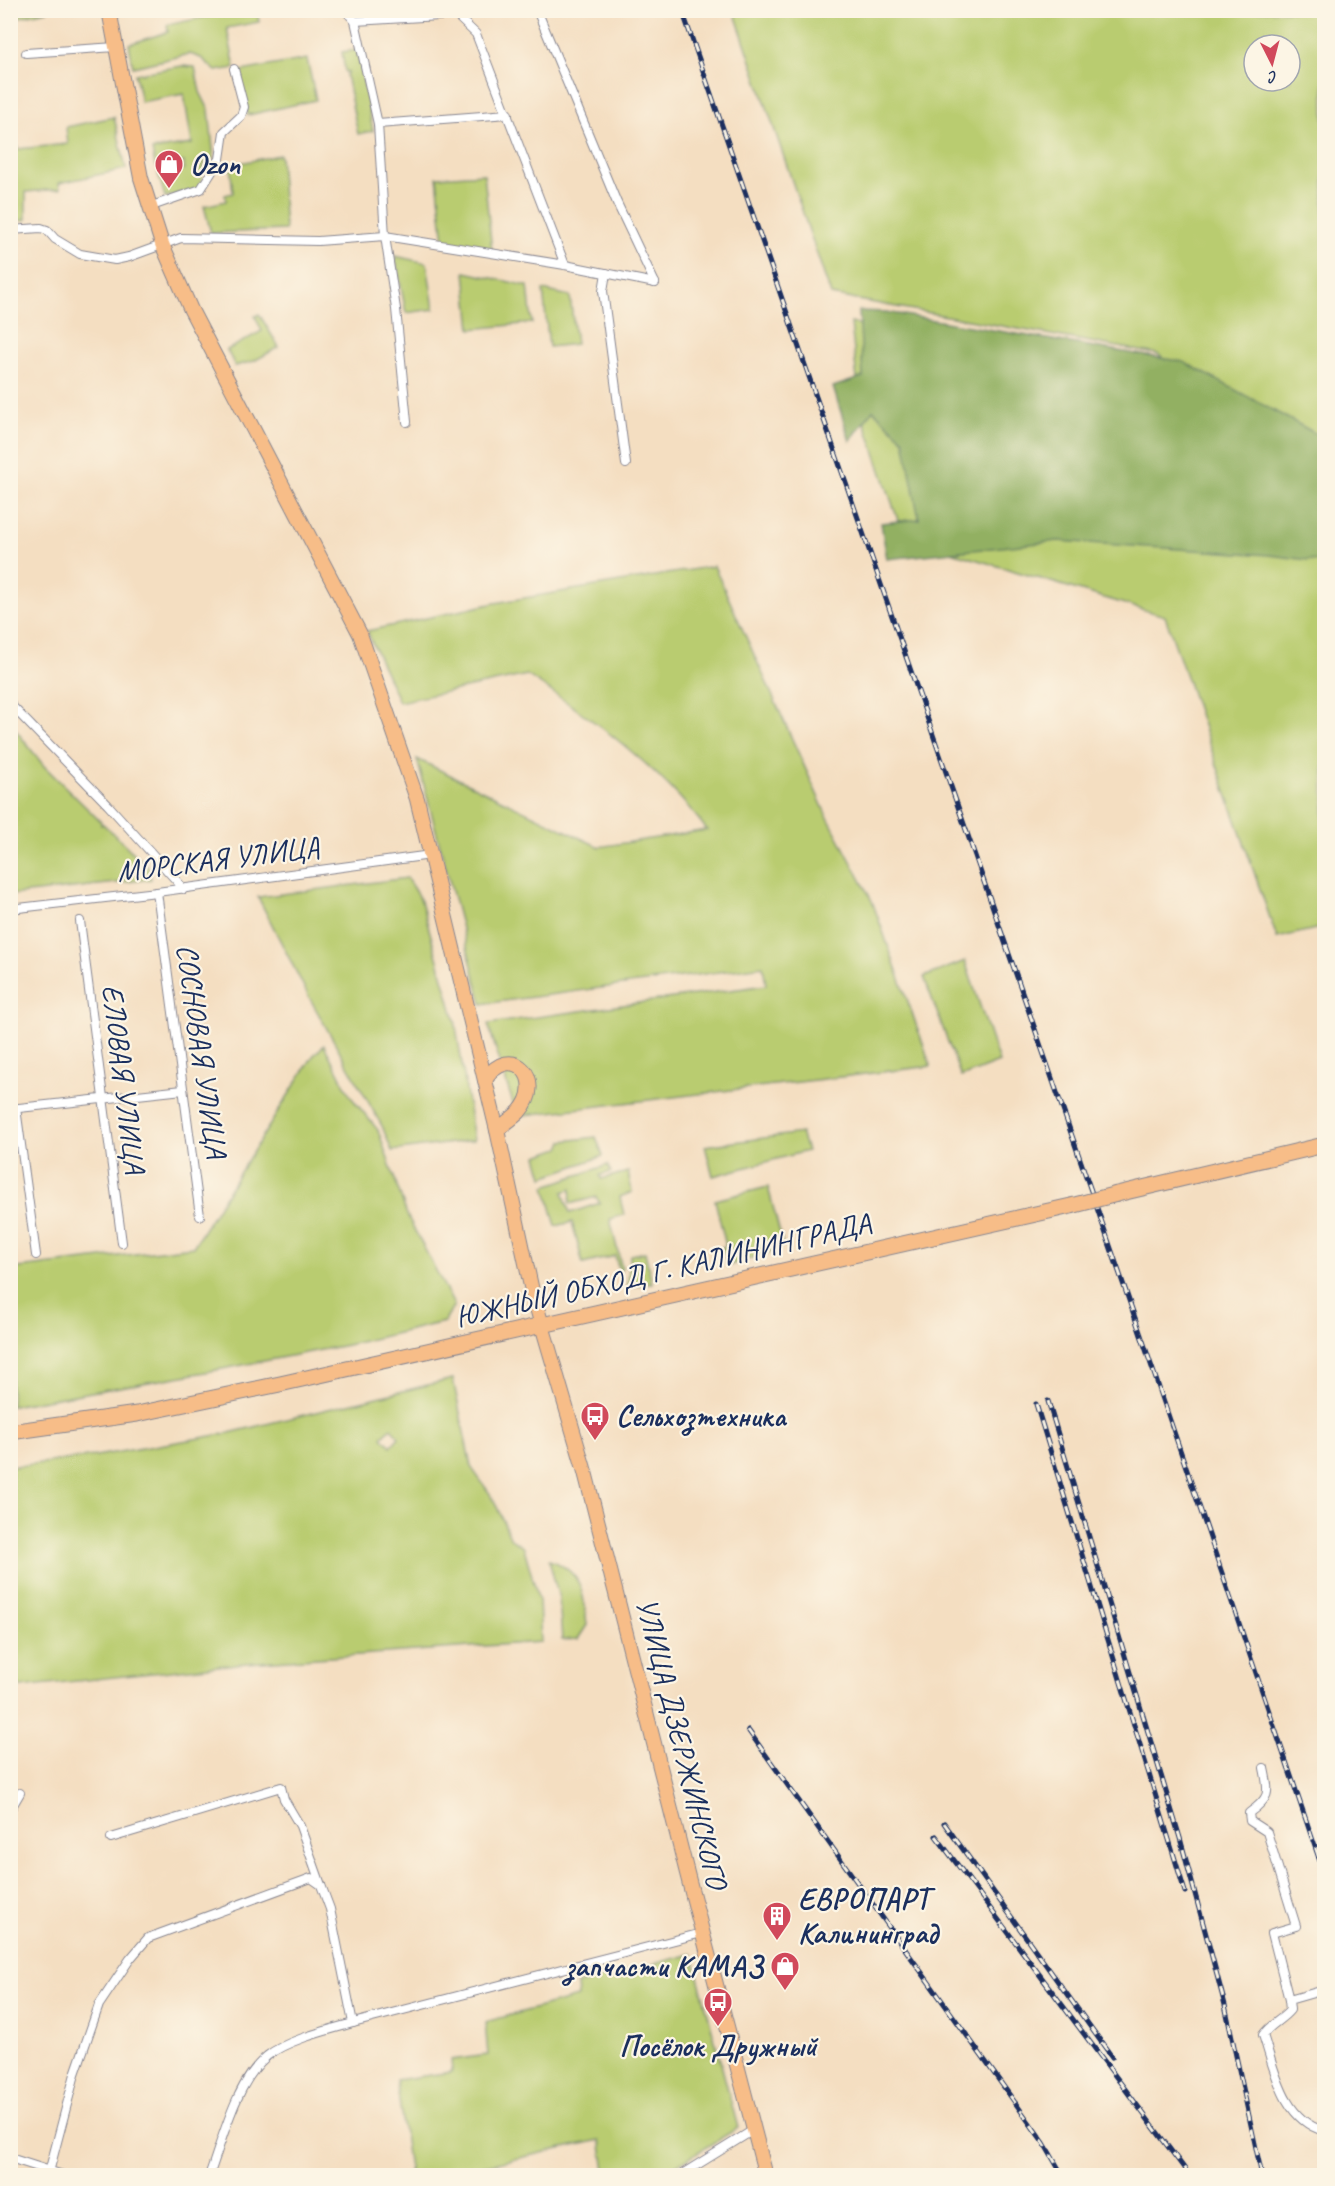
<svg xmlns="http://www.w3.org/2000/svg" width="1335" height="2186" viewBox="0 0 1335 2186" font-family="Caveat,sans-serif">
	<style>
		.green { fill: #b9cc6f; stroke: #6a7e66; stroke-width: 1.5; fill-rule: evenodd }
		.forest { fill: #92b062; stroke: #567060; stroke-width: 1.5 }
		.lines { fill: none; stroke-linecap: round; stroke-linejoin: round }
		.street-casing { stroke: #888690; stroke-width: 10 }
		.primary-casing { stroke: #888690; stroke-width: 16 }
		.highway-casing { stroke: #888690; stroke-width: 17 }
		.street { stroke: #fff; stroke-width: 8 }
		.primary { stroke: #f7bd88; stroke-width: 14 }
		.highway { stroke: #f7bd88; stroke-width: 15 }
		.rail-casing { stroke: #1b2f5e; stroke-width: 5 }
		.rail { stroke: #fcf5e5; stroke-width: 3; stroke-dasharray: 9; stroke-linecap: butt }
		.highway-bridge-casing { stroke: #888690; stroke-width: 17; stroke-linecap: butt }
		.highway-bridge { stroke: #f7bd88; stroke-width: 15 }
		.labels { text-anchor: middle; stroke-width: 4.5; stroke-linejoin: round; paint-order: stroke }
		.poi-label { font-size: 30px; font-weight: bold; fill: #1b2f5e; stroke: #fcf5e5; text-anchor: start }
		.street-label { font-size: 30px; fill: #1b2f5e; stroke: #fcf5e5 }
	</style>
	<rect width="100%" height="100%" fill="#fcf5e5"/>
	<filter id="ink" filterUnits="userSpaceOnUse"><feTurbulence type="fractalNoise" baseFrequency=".0167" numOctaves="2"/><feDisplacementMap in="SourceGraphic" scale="12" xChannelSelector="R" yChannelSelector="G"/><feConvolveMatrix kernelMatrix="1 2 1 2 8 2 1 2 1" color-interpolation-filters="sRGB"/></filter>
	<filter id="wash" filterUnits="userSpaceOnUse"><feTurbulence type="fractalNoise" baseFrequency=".008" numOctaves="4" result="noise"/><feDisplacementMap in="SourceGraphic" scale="24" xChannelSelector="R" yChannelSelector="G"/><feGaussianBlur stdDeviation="1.35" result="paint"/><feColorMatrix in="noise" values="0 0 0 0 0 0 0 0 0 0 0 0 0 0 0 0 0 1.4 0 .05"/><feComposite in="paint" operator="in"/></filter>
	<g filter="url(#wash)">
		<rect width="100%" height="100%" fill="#f4dec1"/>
		<g class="green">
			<path d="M11,10H47V11L11,19Z"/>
			<path d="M221,11H257L259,22L227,28L235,68L216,71L201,58L190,54L133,67L129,44L168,32L167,25L221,14Z"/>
			<path d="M734,11H1324V462L1157,354L831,295ZM1254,45H1290V81H1254Z"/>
			<path d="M357,50L373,131L358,134L346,75L348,72H345L342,52Z"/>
			<path d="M307,59L316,100L248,115L236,72Z"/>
			<path d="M182,66L195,67L200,92L209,110L214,159H205L200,189L165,197L158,173L184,169V162L155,166L152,150L192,144L184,94L141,102L135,74Z"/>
			<path d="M114,117L126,169L59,183L60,189L26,192V220L11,221V137L18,149L68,144L66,127Z"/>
			<path d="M280,155L285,230L211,233L204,206L226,201L225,195L233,193L230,165Z"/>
			<path d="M484,174L492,251L444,242L437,177Z"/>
			<path d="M395,256L427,263L434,309L406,313Z"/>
			<path d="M465,272L528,286L532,323L471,329Z"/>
			<path d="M543,290L570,296L576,344L549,347Z"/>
			<path d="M259,314L279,347L254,361L235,366L227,350L262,331L255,316Z"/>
			<path d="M851,323L1142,374L1324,487V927L1277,938L1165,616L904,538L851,382L857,380Z"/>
			<path d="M714,566L825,812L872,901L931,1066L517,1116L488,1024L766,985L763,966L482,1004L417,759L599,847L707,830C658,765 594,720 527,675L399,702L367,631L495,603Z"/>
			<path d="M11,724L44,766L101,822V825L103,824L148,867L151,879L11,895Z"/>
			<path d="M407,878L421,901L455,1020L474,1140L392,1151L382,1126L309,997L258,897Z"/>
			<path d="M965,961L999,1062L961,1077L924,977Z"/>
			<path d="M324,1045L351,1097L378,1130L407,1215L454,1305L444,1322L347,1345L217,1370L11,1406V1269L193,1247L313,1056Z"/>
			<path d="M801,1133L807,1151L713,1176L705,1146Z"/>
			<path d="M596,1137L603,1156L543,1177L537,1156L560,1148L563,1141Z"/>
			<path d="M608,1165L611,1172L600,1175L601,1179L628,1172L632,1192L620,1197L624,1215L610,1219L622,1269L619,1271L615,1256L583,1264L572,1222L556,1226L545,1186ZM571,1189L570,1204L596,1197L600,1203L570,1213L563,1192Z"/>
			<path d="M768,1187L783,1245L767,1253L727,1266L722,1247L726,1246L715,1200Z"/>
			<path d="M645,1252L652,1283L628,1287L630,1255Z"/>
			<path d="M453,1379L471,1467L493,1498L511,1539L524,1548L539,1601L541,1642L246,1663L11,1688V1467L96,1456L229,1433ZM391,1428L399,1437L391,1446L382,1437Z"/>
			<path d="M549,1560C583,1571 583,1593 587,1625L578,1639L562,1640L559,1598Z"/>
			<path d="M692,1954L738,2128L660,2175H606L600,2140L443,2175H410L396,2080L452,2072L451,2060L488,2055L485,2022L578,1997L577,1984Z"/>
		</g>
		<path class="forest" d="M859,311L886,312L1184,362L1324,438V562L1269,555L1058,541L887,559L881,523L919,519L904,440L873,410L850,441L833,387L863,377Z"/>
	</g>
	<g filter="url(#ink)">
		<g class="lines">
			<g class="street-casing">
				<g id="street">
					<path d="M345,10L355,21"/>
					<path d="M537,10L617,203L655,283"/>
					<path d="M26,53L116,47"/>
					<path d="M378,124L508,114"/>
					<path d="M149,207L201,189L220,159L224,132L241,116L244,107L234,69"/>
					<path d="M10,230L41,228L47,230L55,239L80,254L115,260L129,257L181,238L318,241L385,236L565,265L655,283"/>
					<path d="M606,273L603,291L626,464"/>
					<path d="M407,422L396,309L385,236L378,124L355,21L456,15L476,34L565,265"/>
					<path d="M10,704L108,805L184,889"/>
					<path d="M157,892L200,1216"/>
					<path d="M10,909L157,892L431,855"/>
					<path d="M80,921L122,1243"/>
					<path d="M16,1108L36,1255"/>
					<path d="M10,1109L183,1090"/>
					<path d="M1264,1768C1269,1793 1271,1797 1249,1813L1250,1821L1267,1832L1296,1926L1272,1933L1289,2000"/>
					<path d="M10,1810L20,1793"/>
					<path d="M111,1838L281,1787L284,1799L300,1826L321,1885"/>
					<path d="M1324,1990L1289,2000L1290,2010C1282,2020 1270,2024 1263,2035C1275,2071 1283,2120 1324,2131"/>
					<path d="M10,2158L66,2176"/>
					<path d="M48,2176L75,2074L99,2005L130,1959L148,1938L311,1878L321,1885L330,1909L353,2023"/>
					<path d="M209,2176C223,2138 236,2082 267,2056C287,2040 328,2030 353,2023L702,1933"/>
					<path d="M679,2176L755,2129"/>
				</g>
			</g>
			<g class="primary-casing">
				<g id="primary">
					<path d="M109,10L141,178L162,244L191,310L360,634L417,799L497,1130L532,1291L585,1472L689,1881L766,2176"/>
					<path d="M485,1080C511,1040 548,1080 519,1112C513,1118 504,1124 497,1130"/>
				</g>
			</g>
			<g class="highway-casing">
				<g id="highway">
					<path d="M1117,1194L1324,1145"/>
					<path d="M10,1432L137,1414L280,1384L1071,1206"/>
				</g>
			</g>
			<use href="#street" class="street"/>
			<use href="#primary" class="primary"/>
			<use href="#highway" class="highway"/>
			<g class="rail-casing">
				<g id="rail">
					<path d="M682,10L1142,1338L1324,1873"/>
					<path d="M1048,1401L1180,1838L1225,2005L1262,2176"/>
					<path d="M1036,1404L1185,1892"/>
					<path d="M748,1730L1044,2143L1063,2176"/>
					<path d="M944,1823L1112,2057"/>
					<path d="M936,1836L1190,2176"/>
				</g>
			</g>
			<use href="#rail" class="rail"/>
			<g class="highway-bridge-casing">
				<path id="highway-bridge" d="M1071,1206L1117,1194"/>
			</g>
			<use href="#highway-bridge" class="highway-bridge"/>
		</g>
	</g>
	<defs>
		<g id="shop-pin" transform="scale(1.5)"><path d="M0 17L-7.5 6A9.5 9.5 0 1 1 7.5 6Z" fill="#d1495b" stroke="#fcf5e5"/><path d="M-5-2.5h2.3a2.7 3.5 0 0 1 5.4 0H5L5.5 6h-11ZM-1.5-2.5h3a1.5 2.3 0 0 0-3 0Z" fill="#fff"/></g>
		<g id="bus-pin" transform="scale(1.5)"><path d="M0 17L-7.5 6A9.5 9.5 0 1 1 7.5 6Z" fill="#d1495b" stroke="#fcf5e5"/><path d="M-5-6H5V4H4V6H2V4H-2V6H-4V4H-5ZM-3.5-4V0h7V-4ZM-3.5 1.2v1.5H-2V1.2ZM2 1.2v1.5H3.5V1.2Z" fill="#fff"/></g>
		<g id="building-pin" transform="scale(1.5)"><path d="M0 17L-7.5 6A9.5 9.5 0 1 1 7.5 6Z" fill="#d1495b" stroke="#fcf5e5"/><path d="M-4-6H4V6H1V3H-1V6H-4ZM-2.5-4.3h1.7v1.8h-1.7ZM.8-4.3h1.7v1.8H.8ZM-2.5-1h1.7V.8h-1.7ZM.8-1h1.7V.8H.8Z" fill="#fff"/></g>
	</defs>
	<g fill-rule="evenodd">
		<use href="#shop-pin" x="169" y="164"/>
		<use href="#bus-pin" x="595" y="1416"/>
		<use href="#building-pin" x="777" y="1916"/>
		<use href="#shop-pin" x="785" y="1966"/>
		<use href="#bus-pin" x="718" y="2002"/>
	</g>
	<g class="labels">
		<g class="poi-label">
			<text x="190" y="174">Ozon</text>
			<text x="616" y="1426">Сельхозтехника</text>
			<text x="798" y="1909">ЕВРОПАРТ<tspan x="798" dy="34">Калининград</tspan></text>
			<text x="764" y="1976" text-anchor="end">запчасти КАМАЗ</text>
			<text x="718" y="2056" text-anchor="middle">Посёлок Дружный</text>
		</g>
		<g class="street-label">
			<text transform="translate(218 859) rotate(-7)" y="10">МОРСКАЯ УЛИЦА</text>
			<text transform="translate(202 1051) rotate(82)" y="10">СОСНОВАЯ УЛИЦА</text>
			<text transform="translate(124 1079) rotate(83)" y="10">ЕЛОВАЯ УЛИЦА</text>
			<text transform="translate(663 1270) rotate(-13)" y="10">ЮЖНЫЙ ОБХОД Г. КАЛИНИНГРАДА</text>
			<text transform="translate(682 1743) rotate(76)" y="10">УЛИЦА ДЗЕРЖИНСКОГО</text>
		</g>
	</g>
	<rect width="1335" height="2186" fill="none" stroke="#fcf5e5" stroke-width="36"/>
	<g transform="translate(1272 63) rotate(174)"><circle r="28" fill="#fcf5e5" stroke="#a2a6af" stroke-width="1.5"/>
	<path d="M0-4.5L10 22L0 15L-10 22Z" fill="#d1495b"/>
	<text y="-9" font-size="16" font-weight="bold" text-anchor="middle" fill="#1b2f5e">С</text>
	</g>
</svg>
